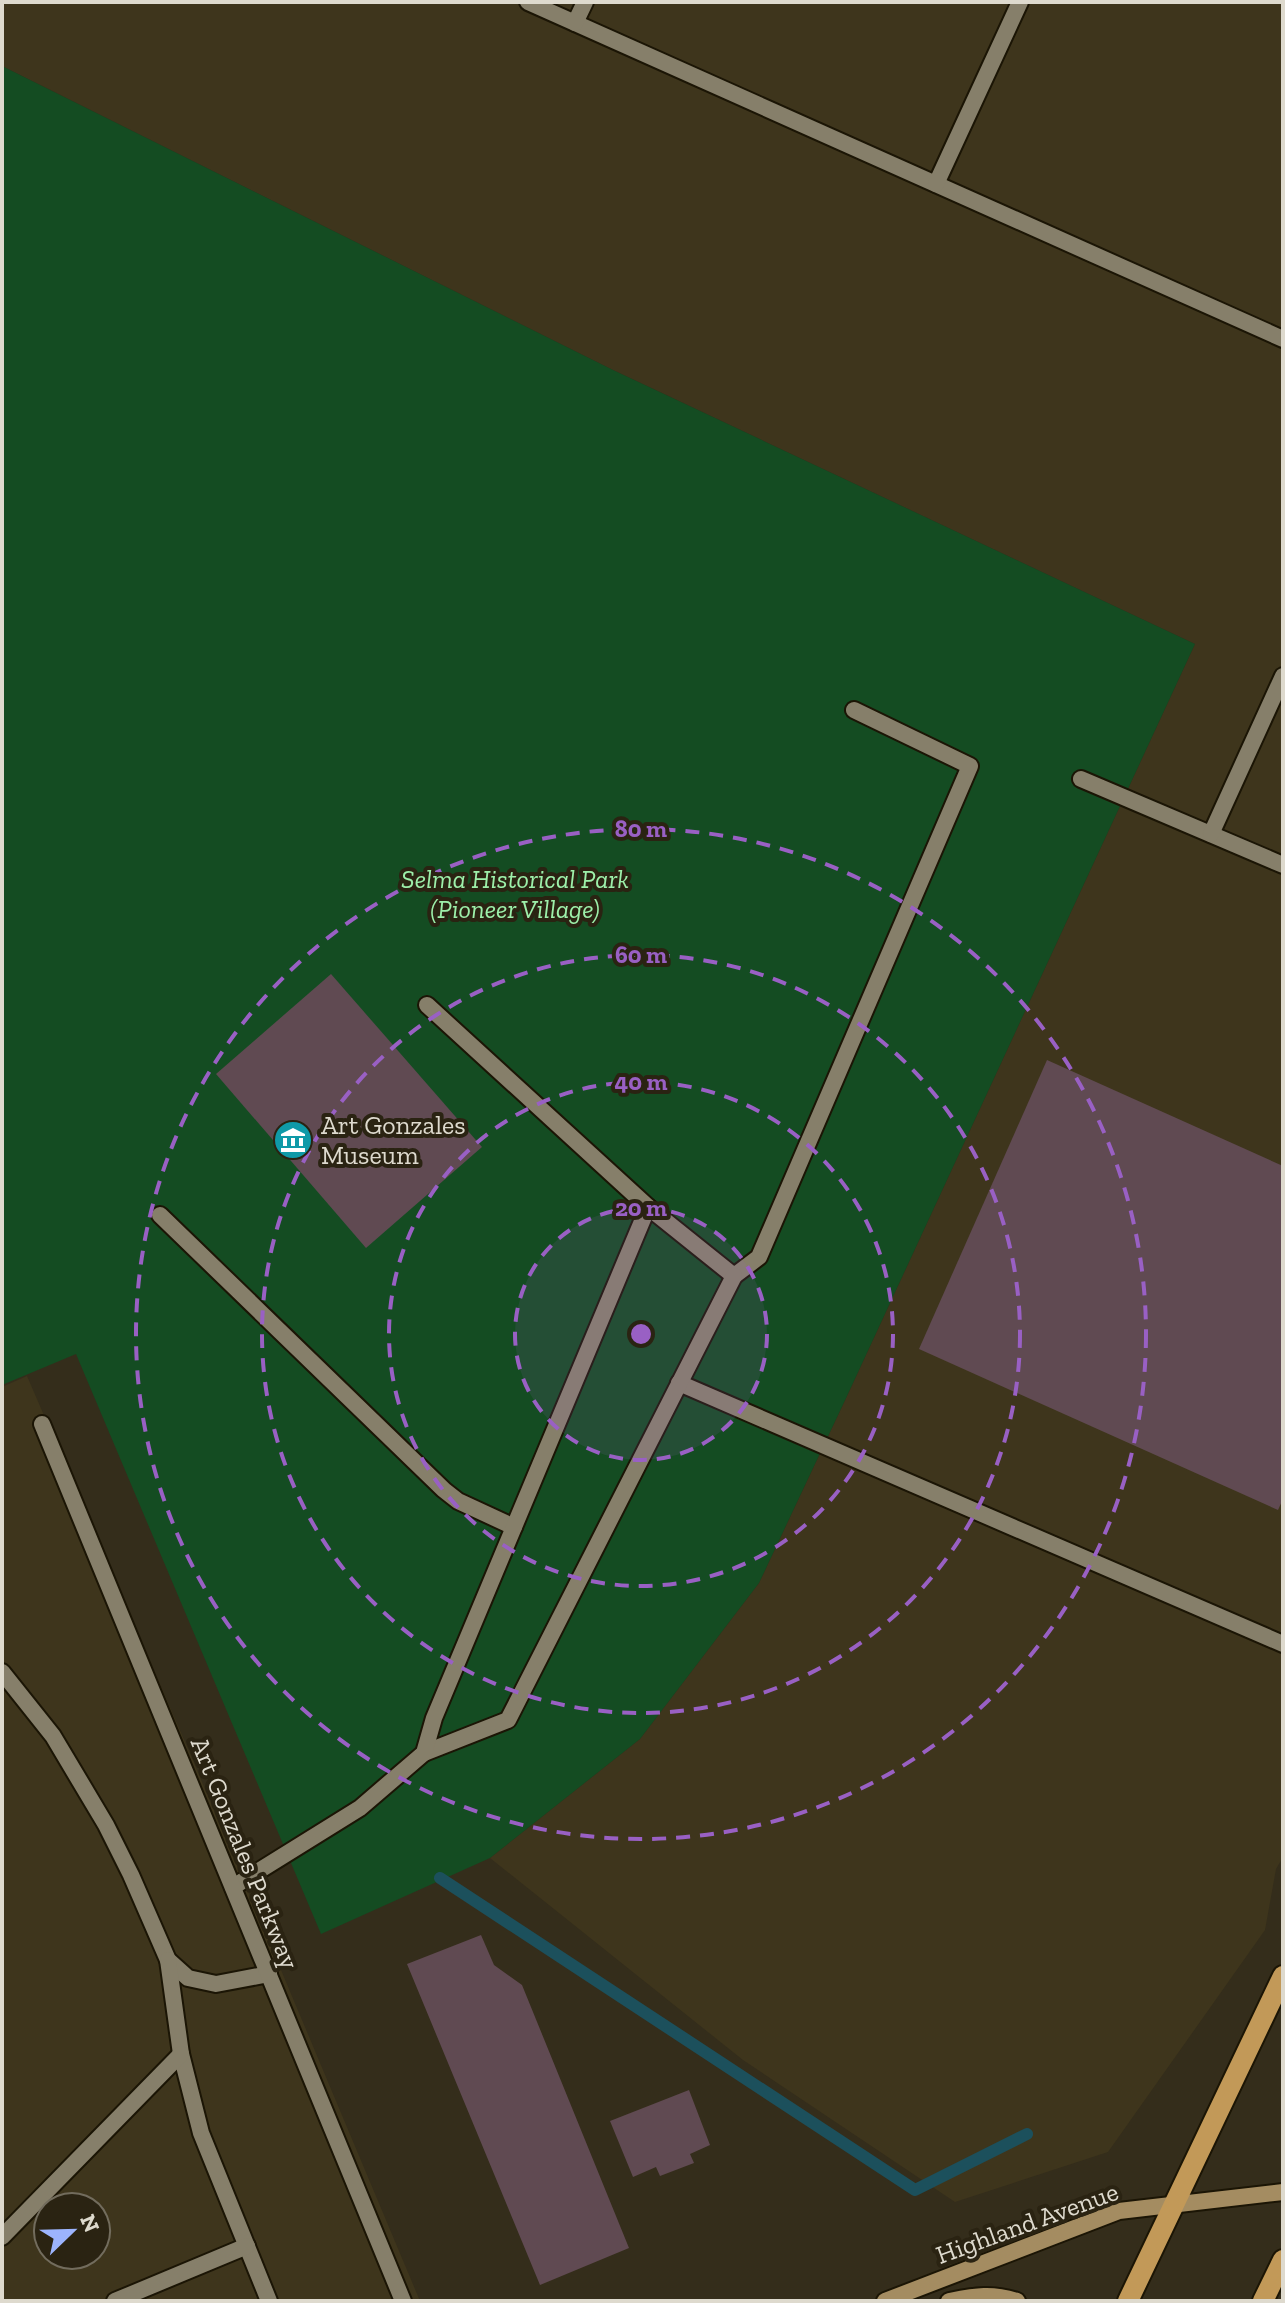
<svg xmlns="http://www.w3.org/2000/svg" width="1285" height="2303" viewBox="0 0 1285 2303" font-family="'Zilla Slab',serif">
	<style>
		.built { fill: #3e351c; fill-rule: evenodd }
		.green { fill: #144c22 }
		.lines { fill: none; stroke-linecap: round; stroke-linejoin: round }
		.stream { stroke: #1c505c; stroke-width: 12 }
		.building { fill: #604a52 }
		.lane-casing { stroke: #1b1505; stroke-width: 20 }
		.street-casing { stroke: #1b1505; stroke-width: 20 }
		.secondary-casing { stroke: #1b1505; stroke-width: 20 }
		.primary-casing { stroke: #1b1505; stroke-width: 24 }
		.lane { stroke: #867f6a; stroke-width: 16 }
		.street { stroke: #867f6a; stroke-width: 16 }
		.secondary { stroke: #a48c61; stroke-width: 16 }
		.primary { stroke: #c29958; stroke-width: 20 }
		.ring { fill: none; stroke: #9960c4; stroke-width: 4; stroke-dasharray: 14 10 }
		.labels { text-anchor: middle; stroke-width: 8; stroke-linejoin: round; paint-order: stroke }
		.park-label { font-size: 26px; font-style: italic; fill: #9df0aa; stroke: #2a2312 }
		.poi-label { font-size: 26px; fill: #dedace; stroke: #2a2312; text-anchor: start }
		.street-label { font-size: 26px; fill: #dedace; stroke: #2a2312 }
		.centre { fill: #9960c4; stroke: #2a2312; stroke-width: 4 }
		.ring-label { font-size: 24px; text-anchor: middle; font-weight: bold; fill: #9960c4; stroke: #2a2312; stroke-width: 8; stroke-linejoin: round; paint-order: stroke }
	</style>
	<rect width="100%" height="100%" fill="#342d1b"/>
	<g class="built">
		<path d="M2,2H1283V1857L1276,1869L1265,1930L1108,2152L955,2202L743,2060L490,1858L640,1739L759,1583L847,1396L1195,644L613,370L2,66Z"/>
		<path d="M27,1376L197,1770L420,2301H2V1387ZM48,2207H96V2255H48Z"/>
	</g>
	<path class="green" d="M2,66L613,370L1195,644L847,1396L759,1583L640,1739L490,1858L321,1934L76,1354L2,1385Z"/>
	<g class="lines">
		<path class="stream" d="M440,1878L915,2190L1027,2134"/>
	</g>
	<g class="building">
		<path d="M331,974L482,1147L366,1248L216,1074Z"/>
		<path d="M1047,1060L1283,1166V1499L1278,1510L919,1349Z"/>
		<path d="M481,1935L494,1965L522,1985L629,2248L540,2285L407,1964Z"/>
		<path d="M689,2090L710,2145L690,2154L694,2163L660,2176L656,2167L633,2177L610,2121Z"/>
	</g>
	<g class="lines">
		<g class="lane-casing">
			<g id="lane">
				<path d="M528,2L1283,339"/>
				<path d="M575,23L585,2"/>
				<path d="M936,184L1020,2"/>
				<path d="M1081,779L1283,865"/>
				<path d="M1211,834L1283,676"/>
				<path d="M648,1207L734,1276L759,1257L970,766L854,710"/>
				<path d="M160,1215L444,1490L458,1501L514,1527"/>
				<path d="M679,1383L1283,1644"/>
				<path d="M2,1672L53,1736L106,1825L131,1875L168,1960L188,1978L216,1984L269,1974"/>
				<path d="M424,1753L508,1720L734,1276"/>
				<path d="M233,1887L360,1808L424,1753L434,1718L648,1207L427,1005"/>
				<path d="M168,1960L181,2054L201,2133L269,2301"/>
				<path d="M2,2237L181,2054"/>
				<path d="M115,2301L247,2246"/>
			</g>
		</g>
		<g class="street-casing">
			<path id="street" d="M42,1424L403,2301"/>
		</g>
		<g class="secondary-casing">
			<g id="secondary">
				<path d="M885,2301L1119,2211L1283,2192"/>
				<path d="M949,2301C976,2296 991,2293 1017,2301"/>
			</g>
		</g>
		<g class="primary-casing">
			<g id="primary">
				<path d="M1128,2301L1283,1976"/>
				<path d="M1263,2301L1283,2260"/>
			</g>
		</g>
		<use href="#lane" class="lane"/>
		<use href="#street" class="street"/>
		<use href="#secondary" class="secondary"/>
		<use href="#primary" class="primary"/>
	</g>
	<circle cx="641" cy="1334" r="126" fill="#9960c4" fill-opacity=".12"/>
	<g class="ring">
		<circle cx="641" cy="1334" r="126"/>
		<circle cx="641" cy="1334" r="252"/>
		<circle cx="641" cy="1334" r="379"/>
		<circle cx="641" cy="1334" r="505"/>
	</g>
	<defs>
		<g id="museum-disc" transform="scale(2)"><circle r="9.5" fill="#0f9aa8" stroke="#2a2312"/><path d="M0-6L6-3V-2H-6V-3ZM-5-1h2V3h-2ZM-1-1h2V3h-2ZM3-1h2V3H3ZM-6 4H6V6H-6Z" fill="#fff"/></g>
	</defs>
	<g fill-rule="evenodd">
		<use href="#museum-disc" x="293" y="1140"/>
	</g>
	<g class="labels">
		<g class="park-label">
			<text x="515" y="888">Selma Historical Park<tspan x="515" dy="30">(Pioneer Village)</tspan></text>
		</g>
		<g class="poi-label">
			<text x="321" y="1134">Art Gonzales<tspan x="321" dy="30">Museum</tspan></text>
		</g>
		<g class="street-label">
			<text transform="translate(245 1853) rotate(68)" y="9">Art Gonzales Parkway</text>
			<text transform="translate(1027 2223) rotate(-20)" y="9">Highland Avenue</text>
		</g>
	</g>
	<circle cx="641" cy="1334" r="12" class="centre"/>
	<g class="ring-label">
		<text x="641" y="837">80 m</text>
		<text x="641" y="963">60 m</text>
		<text x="641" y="1090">40 m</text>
		<text x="641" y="1216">20 m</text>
	</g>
	<rect width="1285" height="2303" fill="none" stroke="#dedace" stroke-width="8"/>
	<g transform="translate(72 2231) rotate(67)"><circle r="38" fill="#2a2312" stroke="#726c5d" stroke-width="2"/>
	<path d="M0-6L14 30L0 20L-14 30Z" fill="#9cb4fd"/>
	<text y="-12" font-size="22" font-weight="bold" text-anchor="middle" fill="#dedace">N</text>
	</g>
</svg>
